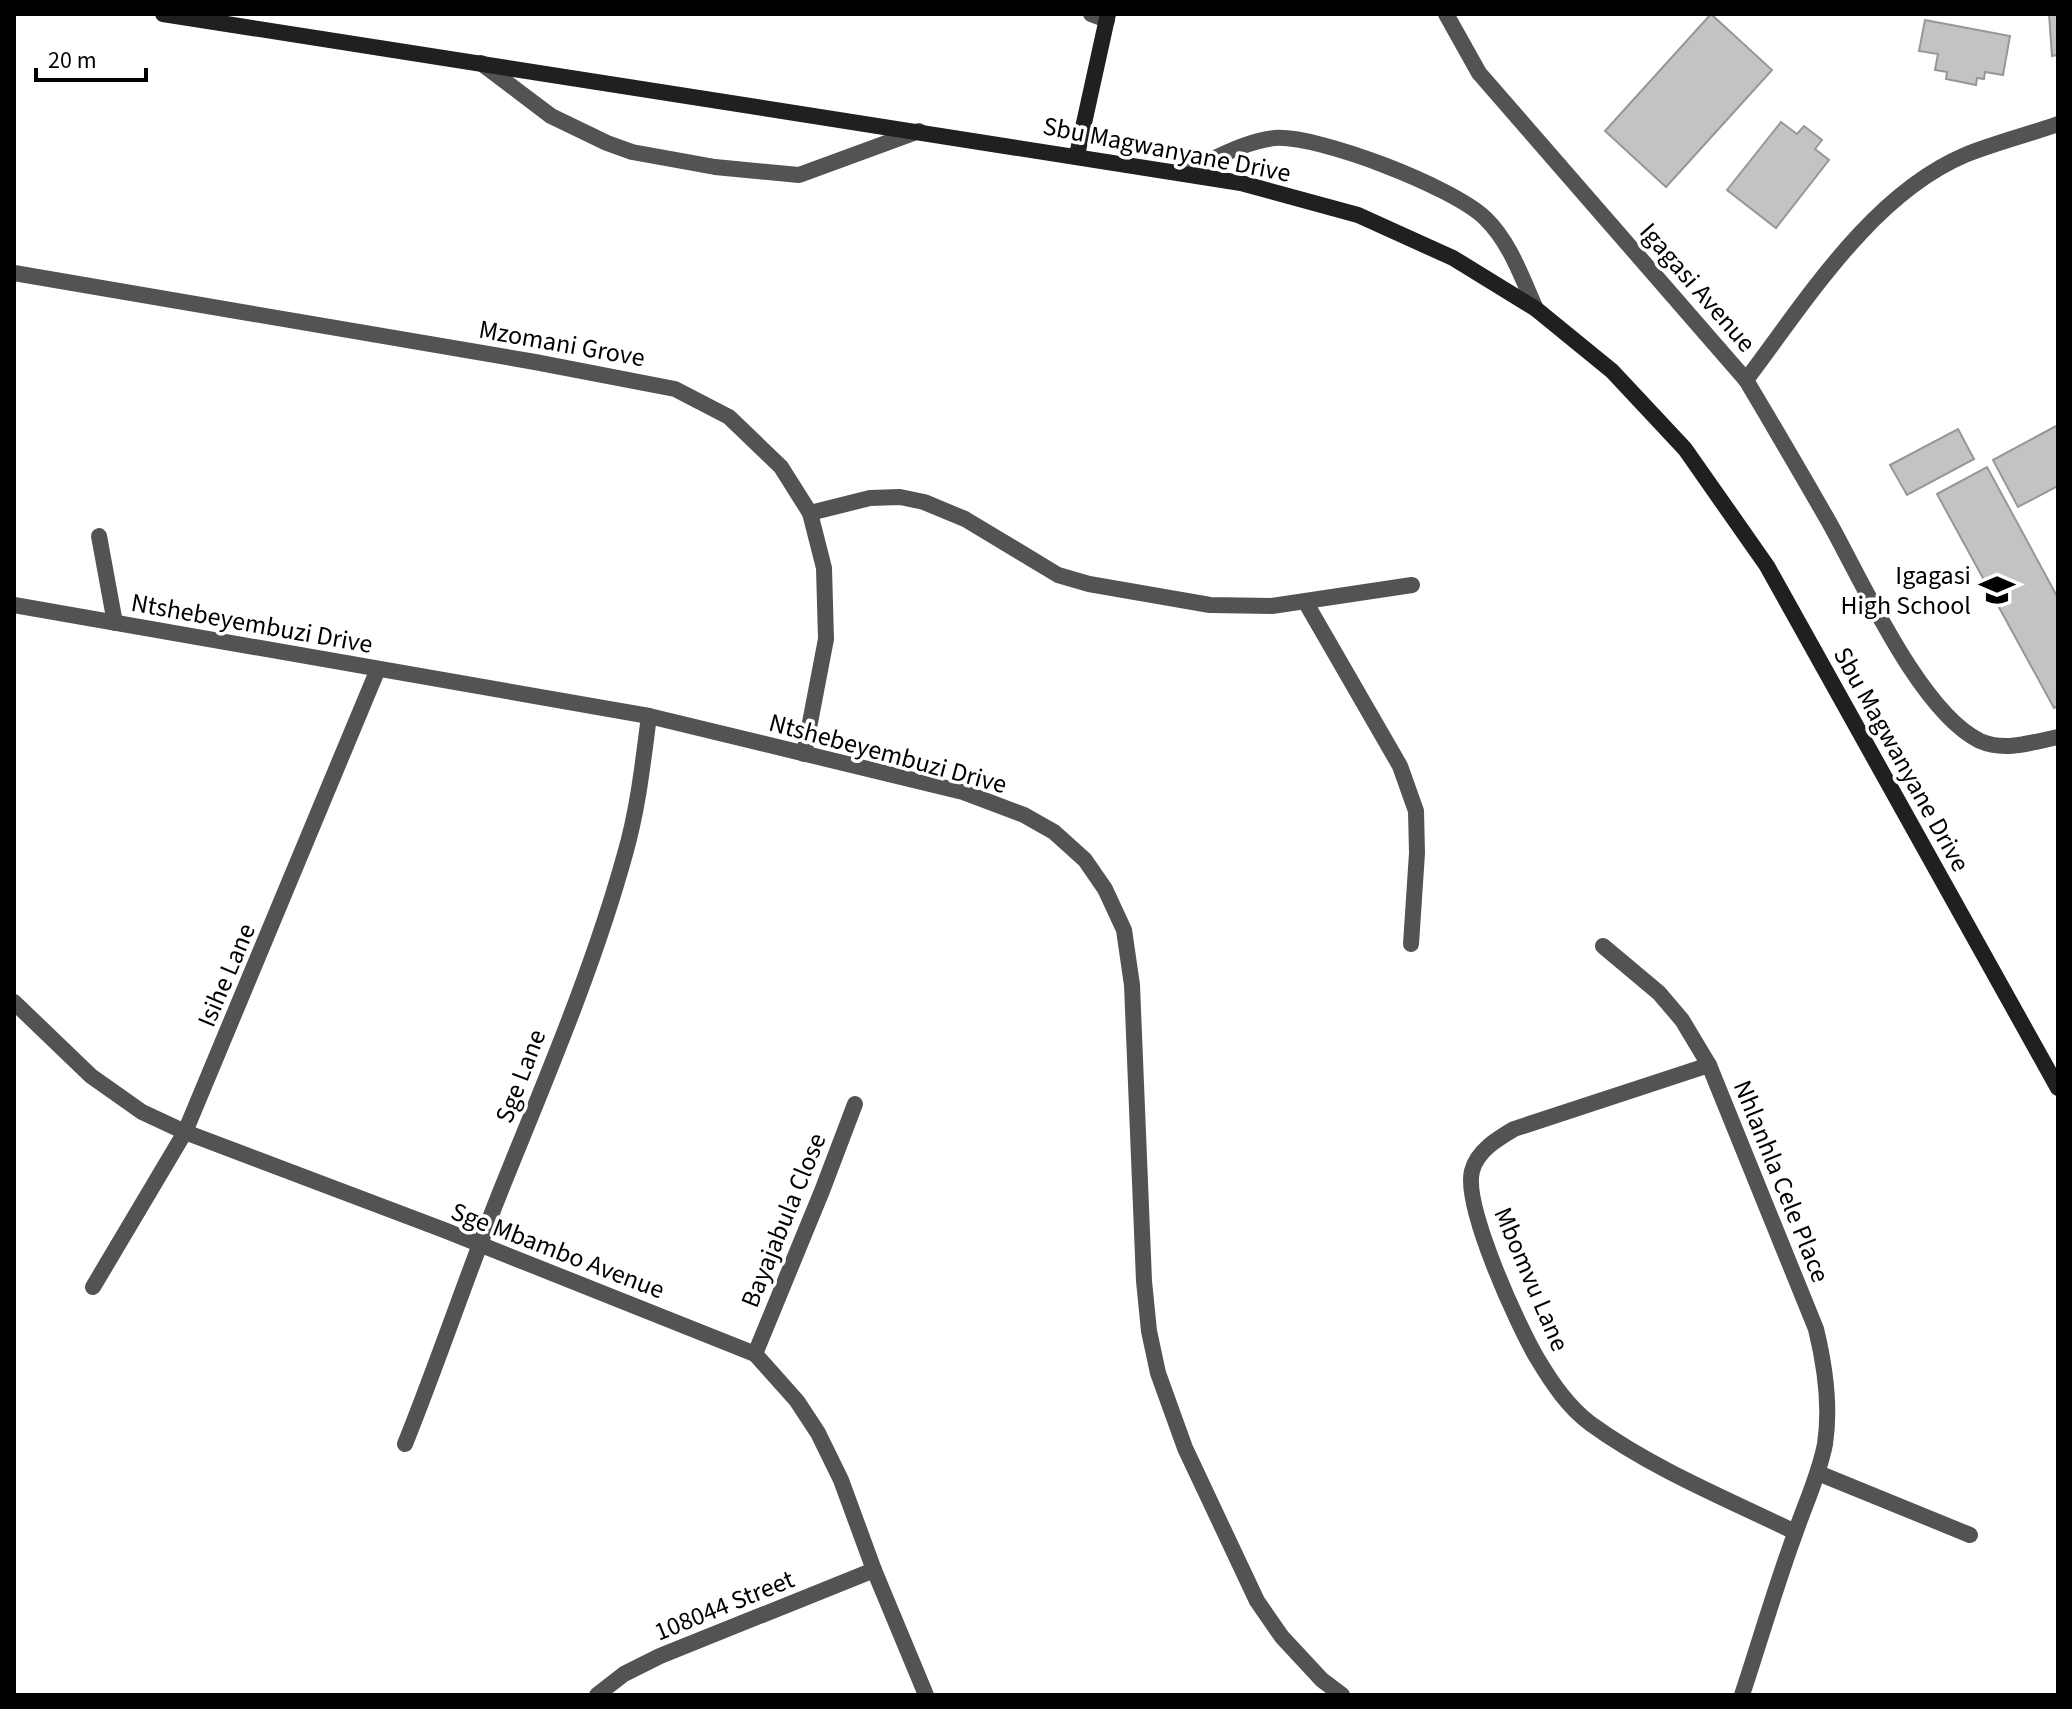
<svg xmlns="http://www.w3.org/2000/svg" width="2072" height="1709" viewBox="0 0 2072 1709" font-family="'Source Sans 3',sans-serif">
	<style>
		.building { fill: #c3c3c3; stroke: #979797; stroke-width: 2 }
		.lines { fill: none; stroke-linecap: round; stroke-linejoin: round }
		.lane { stroke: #535353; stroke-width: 16 }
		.street { stroke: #535353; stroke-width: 16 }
		.secondary { stroke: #202020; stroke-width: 16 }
		.labels { text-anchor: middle; stroke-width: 7; stroke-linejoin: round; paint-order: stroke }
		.street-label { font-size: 26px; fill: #000; stroke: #fff }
		.poi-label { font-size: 26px; fill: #000; stroke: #fff; text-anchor: end }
	</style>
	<rect width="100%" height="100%" fill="#fff"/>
	<g class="building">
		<path d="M1711,14L1772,70L1666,187L1605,131Z"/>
		<path d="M2049,14H2058V55L2052,56Z"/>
		<path d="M1925,20L2010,36L2003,75L1985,72L1984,79L1977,78L1976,85L1946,79L1947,72L1935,70L1938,54L1919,51Z"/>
		<path d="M1781,122L1797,134L1804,126L1822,140L1815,149L1829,160L1776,228L1727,190Z"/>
		<path d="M2058,425V486L2018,507L1993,460Z"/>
		<path d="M1958,429L1974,459L1907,495L1890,465Z"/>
		<path d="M1987,467L2058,598V706L2054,708L1937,494Z"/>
	</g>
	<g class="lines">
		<g class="lane">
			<path d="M1091,14L1107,20"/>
			<path d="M481,63L551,116L607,143L632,152L715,167L799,175L919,131"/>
			<path d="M1183,173C1211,161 1244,141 1275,138C1319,135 1453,187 1485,218C1510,242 1522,278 1536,309"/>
			<path d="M1746,380C1774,427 1802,475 1829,522C1862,581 1920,712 1980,741C2005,752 2033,742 2058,737"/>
			<path d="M99,536L115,623"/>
		</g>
		<g class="street">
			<path d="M1446,14L1479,73L1746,380C1806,301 1871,195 1965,155C1995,143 2027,135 2058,124"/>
			<path d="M14,273L535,362L675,389L729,417L781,467L810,513L824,568L826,639L804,754"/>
			<path d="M810,513L870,498L900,497L924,502L965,519L1058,575L1089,584L1210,605L1272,606L1412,585"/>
			<path d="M1306,603L1400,766L1416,811L1417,853L1411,944"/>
			<path d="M14,605L649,716L963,792L1024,815L1054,832L1085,860L1105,889L1124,930L1132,985L1144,1281L1149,1331L1158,1373L1185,1448L1257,1601L1282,1637L1322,1680L1342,1695"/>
			<path d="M1603,946L1659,993L1682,1020L1709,1065L1816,1329C1825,1366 1831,1405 1825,1444C1819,1475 1806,1502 1796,1531C1776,1585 1760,1641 1742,1695"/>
			<path d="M14,1002L91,1076L142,1112L185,1132L444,1230L755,1354L797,1401L818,1433L841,1480L874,1570L926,1695"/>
			<path d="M1709,1065L1514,1129C1497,1139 1477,1151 1472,1171C1463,1206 1518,1326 1537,1358C1552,1383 1568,1407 1591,1424C1653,1469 1727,1499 1795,1532"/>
			<path d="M93,1287L185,1132L378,669"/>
			<path d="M755,1354L822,1191L855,1104"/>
			<path d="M405,1444C438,1362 466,1278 499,1195C544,1083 593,970 625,854C638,809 643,762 649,716"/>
			<path d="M1818,1473L1970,1535"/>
			<path d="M597,1695L624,1674L660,1656L874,1570"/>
		</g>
		<g class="secondary">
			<path d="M163,14L1241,183L1358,215L1453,258L1536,309L1612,371L1685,449L1767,566L2058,1088"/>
			<path d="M1077,155L1108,14"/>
		</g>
	</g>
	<defs>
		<g id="school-bare" transform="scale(2.76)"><path d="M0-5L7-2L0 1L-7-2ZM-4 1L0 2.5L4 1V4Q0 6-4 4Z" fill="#000" stroke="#fff" stroke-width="2.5" paint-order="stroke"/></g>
	</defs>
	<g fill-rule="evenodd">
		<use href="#school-bare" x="1997" y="590"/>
	</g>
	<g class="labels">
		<g class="street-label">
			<text transform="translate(1167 149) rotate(11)" y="9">Sbu Magwanyane Drive</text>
			<text transform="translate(1698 287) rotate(49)" y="9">Igagasi Avenue</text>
			<text transform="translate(562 343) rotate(10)" y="9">Mzomani Grove</text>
			<text transform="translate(252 623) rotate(10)" y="9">Ntshebeyembuzi Drive</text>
			<text transform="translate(888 753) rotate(15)" y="9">Ntshebeyembuzi Drive</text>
			<text transform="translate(1902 759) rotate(61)" y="9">Sbu Magwanyane Drive</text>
			<text transform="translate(226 975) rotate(-67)" y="9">Isihe Lane</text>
			<text transform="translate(520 1076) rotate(-69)" y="9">Sge Lane</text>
			<text transform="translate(1782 1181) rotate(68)" y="9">Nhlanhla Cele Place</text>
			<text transform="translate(783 1220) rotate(-68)" y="9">Bayajabula Close</text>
			<text transform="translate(558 1250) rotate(21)" y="9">Sge Mbambo Avenue</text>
			<text transform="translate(1532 1279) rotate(67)" y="9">Mbomvu Lane</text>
			<text transform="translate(724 1605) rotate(-22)" y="9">108044 Street</text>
		</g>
		<g class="poi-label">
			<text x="1971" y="584">Igagasi<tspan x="1971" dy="30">High School</tspan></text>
		</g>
	</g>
	<rect width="2072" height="1709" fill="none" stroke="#000000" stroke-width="32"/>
	<path d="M36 68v12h110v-12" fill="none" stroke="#000000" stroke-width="4"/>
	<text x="48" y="68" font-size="24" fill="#000000" stroke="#ffffff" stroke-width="6" paint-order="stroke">20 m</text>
</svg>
